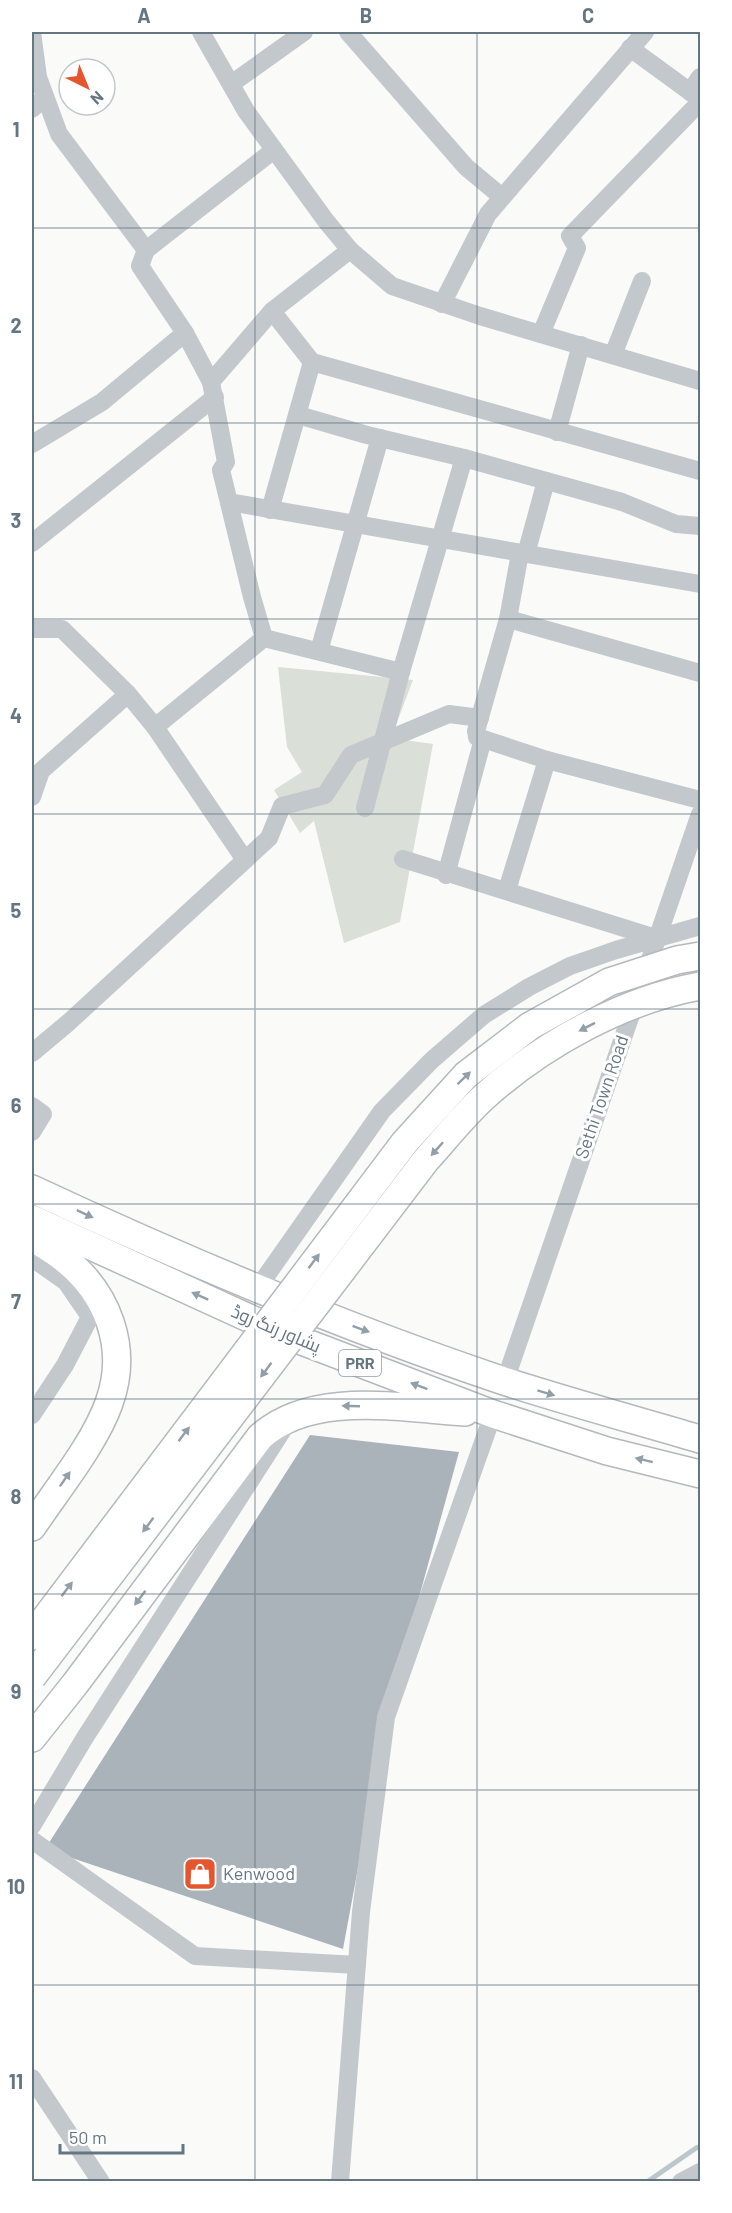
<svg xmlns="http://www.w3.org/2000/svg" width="732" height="2213" viewBox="0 0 732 2213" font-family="Barlow,Cairo,sans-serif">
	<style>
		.green { fill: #dadfd7 }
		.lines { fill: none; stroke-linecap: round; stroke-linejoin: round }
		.stream { stroke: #bbc7cb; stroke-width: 5 }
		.building { fill: #aab3b9 }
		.highway-casing { stroke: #b4b9bd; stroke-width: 30 }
		.minor { stroke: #c3c8cc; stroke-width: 18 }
		.highway { stroke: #fff; stroke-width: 27 }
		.highway-bridge-casing { stroke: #b4b9bd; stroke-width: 30; stroke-linecap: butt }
		.highway-bridge { stroke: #fff; stroke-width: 27 }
		.oneway { fill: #939fa8 }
		.grid { fill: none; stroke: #657683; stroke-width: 1.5; stroke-opacity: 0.55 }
		.labels { text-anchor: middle; stroke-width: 6; stroke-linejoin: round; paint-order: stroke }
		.shield { fill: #fff; stroke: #939fa8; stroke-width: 1.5 }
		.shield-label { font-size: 16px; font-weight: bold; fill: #657683 }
		.street-label { font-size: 18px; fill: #657683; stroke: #fff }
		.poi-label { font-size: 18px; fill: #657683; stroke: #fff; text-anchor: start }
		.neatline { fill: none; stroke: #657683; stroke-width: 2 }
		.grid-label { font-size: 20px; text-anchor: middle; font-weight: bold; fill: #657683 }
	</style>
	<rect width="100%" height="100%" fill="#fafaf8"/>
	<path class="green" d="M278,667L413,680L391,738L433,744L400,922L344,943L314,821L300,833L274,790L302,772L287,747Z"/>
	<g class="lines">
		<path class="stream" d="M647,2182L696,2148L700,2147"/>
	</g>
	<path class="building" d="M310,1435L459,1452L386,1717L343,1949L45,1849Z"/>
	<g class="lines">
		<g class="highway-casing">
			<g id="highway">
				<path d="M32,1189C186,1261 343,1327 504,1381C569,1402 635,1420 700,1439"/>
				<path d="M32,1219L286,1335L493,1414L607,1451L700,1474"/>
				<path d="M32,1237C42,1244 53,1250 62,1257C108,1292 129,1348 109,1403C95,1443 56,1491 32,1527"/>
				<path d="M32,1738L75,1684L260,1437C312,1390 400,1408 465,1412"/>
			</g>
		</g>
		<g class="minor">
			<path d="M32,32L38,77L59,134L146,250"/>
			<path d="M201,32L246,111L326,221L350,250L392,286L480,316L700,381"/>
			<path d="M348,32L466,167L502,197"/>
			<path d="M630,48L700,99"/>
			<path d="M231,84L304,32"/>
			<path d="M690,92L700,77"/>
			<path d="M32,109L45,97"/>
			<path d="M442,304L488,214L645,32"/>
			<path d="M541,334L577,248L570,236L700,102"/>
			<path d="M613,355L642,281"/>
			<path d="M312,362L700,471"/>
			<path d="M211,382L185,333L140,266L146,250L274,150"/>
			<path d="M298,415L367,435L464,458L622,502L676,524L700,526"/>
			<path d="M557,432L581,345"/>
			<path d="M32,444L102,402L185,333"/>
			<path d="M229,502L700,584"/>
			<path d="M270,510L312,362L272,311"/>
			<path d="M32,543L215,397"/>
			<path d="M520,553L508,619L476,731L477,737L547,760L700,800"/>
			<path d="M526,554L546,481"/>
			<path d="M508,619L700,673"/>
			<path d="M32,629H62L128,694"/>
			<path d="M264,638L401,672"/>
			<path d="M319,651L380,438"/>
			<path d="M32,797L41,771L128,694L155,727"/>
			<path d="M365,808L401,672L464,458"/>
			<path d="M403,859L656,938"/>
			<path d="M245,860L155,727L264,638L252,597L221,470L226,462L211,382L272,311L350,250"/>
			<path d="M446,875L483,739"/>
			<path d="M507,890L547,760"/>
			<path d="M32,1053L69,1022L269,838L282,806L325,795L351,755L449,714L480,718"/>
			<path d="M32,1106L43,1114L32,1132"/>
			<path d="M32,1258L66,1282L90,1317L65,1365L32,1415"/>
			<path d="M257,1289L382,1111L432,1060L484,1015L529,987L570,966L616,950L700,926"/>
			<path d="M505,1381L700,814"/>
			<path d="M32,1826L84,1739L288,1422"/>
			<path d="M32,1840L195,1956L357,1965"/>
			<path d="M32,2078L101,2182"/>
			<path d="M340,2182L361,1912L386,1717L493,1414"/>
			<path d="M681,2182L700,2172"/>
		</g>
		<use href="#highway" class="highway"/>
		<g class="highway-bridge-casing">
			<g id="highway-bridge">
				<path d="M32,1636L405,1142L466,1075L530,1026L609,982L677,960L700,956"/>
				<path d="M32,1677L426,1160C445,1139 464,1115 485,1096C543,1044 623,1000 700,986"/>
			</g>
		</g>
		<use href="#highway-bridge" class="highway-bridge"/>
	</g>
	<defs><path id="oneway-solid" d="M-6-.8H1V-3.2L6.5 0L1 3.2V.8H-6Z" transform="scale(1.5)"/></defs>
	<g class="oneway">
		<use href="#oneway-solid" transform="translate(587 1027) rotate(153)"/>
		<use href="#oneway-solid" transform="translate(464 1078) rotate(-44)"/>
		<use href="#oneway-solid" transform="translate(437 1149) rotate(132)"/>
		<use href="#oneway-solid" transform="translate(85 1214) rotate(25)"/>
		<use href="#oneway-solid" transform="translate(314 1261) rotate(-53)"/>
		<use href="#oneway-solid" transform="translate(200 1296) rotate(-156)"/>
		<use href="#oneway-solid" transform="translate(361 1329) rotate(20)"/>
		<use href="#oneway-solid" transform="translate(266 1370) rotate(127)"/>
		<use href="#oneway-solid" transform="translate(419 1386) rotate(-159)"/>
		<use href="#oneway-solid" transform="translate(546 1393) rotate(17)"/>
		<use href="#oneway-solid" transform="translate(351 1406) rotate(-178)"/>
		<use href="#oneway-solid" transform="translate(184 1434) rotate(-53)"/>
		<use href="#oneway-solid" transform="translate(644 1460) rotate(-166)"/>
		<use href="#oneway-solid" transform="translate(65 1479) rotate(-55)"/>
		<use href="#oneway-solid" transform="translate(148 1525) rotate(127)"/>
		<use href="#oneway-solid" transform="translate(67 1589) rotate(-53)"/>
		<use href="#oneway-solid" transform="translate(140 1598) rotate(127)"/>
	</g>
	<path class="grid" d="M255,32V2182M477,32V2182M32,228H700M32,423H700M32,619H700M32,814H700M32,1009H700M32,1204H700M32,1399H700M32,1594H700M32,1790H700M32,1985H700"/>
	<defs>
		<g id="shop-square" transform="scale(1.725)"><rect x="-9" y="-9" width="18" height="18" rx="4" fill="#e4572e" stroke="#fff"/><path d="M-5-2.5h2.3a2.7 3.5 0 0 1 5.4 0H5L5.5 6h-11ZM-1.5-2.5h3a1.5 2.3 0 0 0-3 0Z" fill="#fff"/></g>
	</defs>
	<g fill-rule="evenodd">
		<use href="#shop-square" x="200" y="1874"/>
	</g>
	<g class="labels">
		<rect class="shield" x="339" y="1350" width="42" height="26" rx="4.5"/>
		<g class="shield-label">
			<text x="360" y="1369">PRR</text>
		</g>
		<g class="street-label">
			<text transform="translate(602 1097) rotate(-71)" y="6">Sethi Town Road</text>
			<text transform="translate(276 1329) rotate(23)" y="6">پشاور رنگ روڈ</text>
		</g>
		<g class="poi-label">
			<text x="223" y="1880">Kenwood</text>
		</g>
	</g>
	<rect width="732" height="2213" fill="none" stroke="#ffffff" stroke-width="66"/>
	<g transform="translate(87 87) rotate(137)"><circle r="28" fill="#ffffff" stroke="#c1c8cd" stroke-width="1.5"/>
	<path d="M0-4.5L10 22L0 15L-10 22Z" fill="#e4572e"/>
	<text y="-9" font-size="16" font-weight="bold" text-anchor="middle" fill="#657683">N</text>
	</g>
	<path d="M60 2144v9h123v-9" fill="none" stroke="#657683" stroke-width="3"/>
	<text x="69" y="2144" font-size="18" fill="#657683" stroke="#ffffff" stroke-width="4.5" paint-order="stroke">50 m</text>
	<rect x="33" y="33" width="666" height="2147" class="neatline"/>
	<g class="grid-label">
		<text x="144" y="23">A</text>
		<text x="366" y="23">B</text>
		<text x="588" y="23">C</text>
		<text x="16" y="137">1</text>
		<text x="16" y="333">2</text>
		<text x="16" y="528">3</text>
		<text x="16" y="723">4</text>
		<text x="16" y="918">5</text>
		<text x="16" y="1113">6</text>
		<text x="16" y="1309">7</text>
		<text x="16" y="1504">8</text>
		<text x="16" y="1699">9</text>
		<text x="16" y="1894">10</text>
		<text x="16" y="2089">11</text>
	</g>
</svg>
